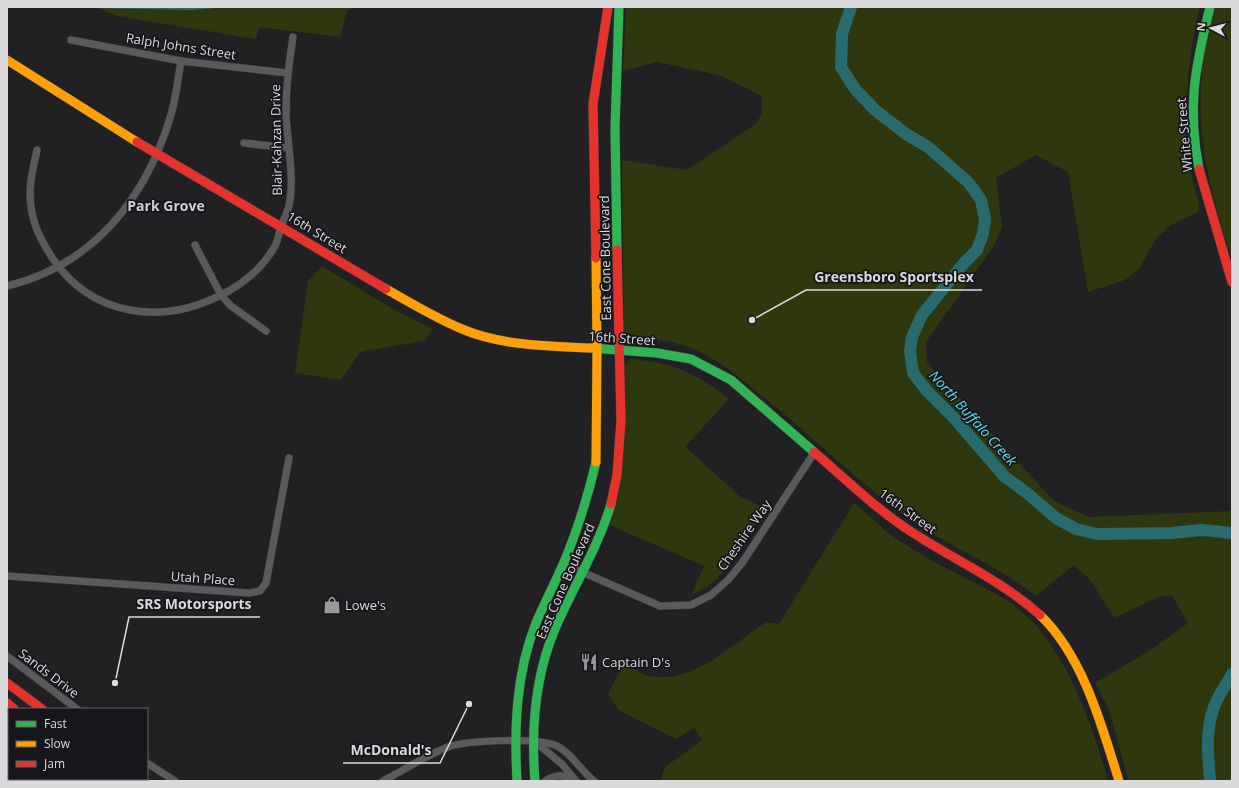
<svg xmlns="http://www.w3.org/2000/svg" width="1239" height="788" viewBox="0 0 1239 788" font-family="'Open Sans',sans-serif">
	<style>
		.green { fill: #2f370e }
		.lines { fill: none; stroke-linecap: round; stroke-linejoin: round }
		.stream { stroke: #296a6f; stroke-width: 2 }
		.river { stroke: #296a6f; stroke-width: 12 }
		.street-casing { stroke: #3c3c3e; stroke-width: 8 }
		.fast-casing { stroke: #3c3c3e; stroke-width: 10 }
		.slow-casing { stroke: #3c3c3e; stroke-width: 10 }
		.jam-casing { stroke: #3c3c3e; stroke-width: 10 }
		.street { stroke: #5a5a5c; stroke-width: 7 }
		.fast { stroke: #30b455; stroke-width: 9 }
		.slow { stroke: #ff9f0a; stroke-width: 9 }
		.jam { stroke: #e5322d; stroke-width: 9 }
		.labels { text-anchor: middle; stroke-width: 3.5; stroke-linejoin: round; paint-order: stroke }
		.street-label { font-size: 13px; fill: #dadadd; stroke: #17161b }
		.poi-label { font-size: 13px; fill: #dadadd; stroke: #17161b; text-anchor: start }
		.neighbourhood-label { font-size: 14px; font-weight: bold; fill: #cdcdd4; stroke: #17161b }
		.water-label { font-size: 14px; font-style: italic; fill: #57deea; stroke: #17161b }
		.leader { fill: none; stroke: #dadadd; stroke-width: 1.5 }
		.callout-dot { fill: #dadadd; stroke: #17161b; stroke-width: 1.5 }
		.callout-label { font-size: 14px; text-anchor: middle; font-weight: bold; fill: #dadadd; stroke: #17161b; stroke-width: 3.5; stroke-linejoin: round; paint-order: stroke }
	</style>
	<rect width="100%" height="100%" fill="#212023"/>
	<g class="green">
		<path d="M96,7H359L347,10L340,37L259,27L256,39L117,16Z"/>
		<path d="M626,7H1200C1188,55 1184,103 1188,153C1189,170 1195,188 1199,204L1198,212L1171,225L1155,240L1139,269L1125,280L1088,292L1068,172L1036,155L996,178L1002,227L995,244L926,342L927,362L1054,501L1089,517L1232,511V781H1129L1109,710L1095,683L1152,649L1188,623L1172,596H1161L1114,618L1091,581L1074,565L1036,596C997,565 950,547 909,519C856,481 810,433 758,393C738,376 718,359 693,349C673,340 650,339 628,337L624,332L622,160L687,170L757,123L762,112V96L719,75L656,62L623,71Z"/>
		<path d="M1215,7H1232V260C1209,189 1193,126 1204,51C1207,36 1212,22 1215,7Z"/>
		<path d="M322,266L393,309L433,329L424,341L360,352L341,380L295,373L308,281Z"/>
		<path d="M630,359C671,362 697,373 729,399L685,447L741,497L764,508C745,540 727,581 691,595L704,566L609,525C628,472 625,421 625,365Z"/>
		<path d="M854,503C871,517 887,534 906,545C924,556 942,566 961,576C980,586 999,594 1016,607C1065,644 1092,724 1108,781H660L665,767L702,740L694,728L676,739L618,710L608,694L624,663C631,667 640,674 649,676C693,685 732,645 766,622L779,624Z"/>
	</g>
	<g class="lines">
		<path class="stream" d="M90,7L192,9L216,7"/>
		<g class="river">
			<path d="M851,7L842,34L841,67L855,89L875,110L906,134L928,147L969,183L981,200L985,219L983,234L977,250L964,263L922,315L912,337L910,351L913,373L927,391L954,418L1005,477L1027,493L1056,518L1076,529L1097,534L1170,533L1202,530L1232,533"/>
			<path d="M1210,781C1208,753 1204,725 1218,698C1222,690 1228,682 1232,674"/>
		</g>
		<g class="street-casing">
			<g id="street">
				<path d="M71,40L181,61L287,73"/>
				<path d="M244,143L288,148"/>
				<path d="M37,150C33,169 28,187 31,206C33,226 42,242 53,259C92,316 160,325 219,296C242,285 262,269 275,246C278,240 279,233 281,226C284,220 287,213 289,206C295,176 287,143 286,113C286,87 289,62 293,37"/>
				<path d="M195,245L221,295L231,306L266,331"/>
				<path d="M7,286C94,265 146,198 171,115C176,98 178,79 181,61"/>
				<path d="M564,562L582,572L660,606L691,605L711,595L728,580L742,563L814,453"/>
				<path d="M7,576L249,593L260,591L266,583L289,458"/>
				<path d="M7,656L77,709"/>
				<path d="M7,730L9,731"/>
				<path d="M534,741L562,764L576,781"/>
				<path d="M147,763L175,781"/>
				<path d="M70,779L72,781"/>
				<path d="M383,781C404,770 425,756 448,747C468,740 541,737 559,747C574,756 581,771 594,781"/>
				<path d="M545,781C555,774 562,775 573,779"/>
			</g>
		</g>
		<g class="fast-casing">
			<g id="fast">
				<path d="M1199,169C1187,106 1195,68 1210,7"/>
				<path d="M617,250L615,128L619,7"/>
				<path d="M591,348L657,353L691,359L731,380L814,452"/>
				<path d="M107,779L109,781"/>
				<path d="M517,781C514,728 516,673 536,623C545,602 555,583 564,562C578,529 588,496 596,462"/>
				<path d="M535,781C531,730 535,676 555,629C573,587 598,548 611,504"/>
			</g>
		</g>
		<g class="slow-casing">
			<g id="slow">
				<path d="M7,60L137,142"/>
				<path d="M596,258L597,348L596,462"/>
				<path d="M386,289C411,303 435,318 462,329C502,346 548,346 591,348"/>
				<path d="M1040,615C1083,656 1102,726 1119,781"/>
				<path d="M135,779L137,781"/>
			</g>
		</g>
		<g class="jam-casing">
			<g id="jam">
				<path d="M137,142L386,289"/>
				<path d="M1199,169L1232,282"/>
				<path d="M596,258L593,104L608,7"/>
				<path d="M814,452C848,481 880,513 918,536C959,562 1003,582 1040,615"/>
				<path d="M611,504L617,475L621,421L617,250"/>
				<path d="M7,683L42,709"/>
				<path d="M7,703L14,709"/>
			</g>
		</g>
		<use href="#street" class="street"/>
		<use href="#fast" class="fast"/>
		<use href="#slow" class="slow"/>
		<use href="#jam" class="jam"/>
	</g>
	<defs>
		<g id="shop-bare" transform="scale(1.38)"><path d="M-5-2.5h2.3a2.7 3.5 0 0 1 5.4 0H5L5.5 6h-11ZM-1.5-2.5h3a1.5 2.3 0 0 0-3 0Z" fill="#99999c" stroke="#17161b" stroke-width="2.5" paint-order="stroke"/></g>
		<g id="restaurant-bare" transform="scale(1.38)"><path d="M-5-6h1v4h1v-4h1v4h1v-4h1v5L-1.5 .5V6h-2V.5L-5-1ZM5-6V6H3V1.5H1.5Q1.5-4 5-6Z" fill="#99999c" stroke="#17161b" stroke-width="2.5" paint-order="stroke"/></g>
	</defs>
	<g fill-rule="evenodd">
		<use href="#shop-bare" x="332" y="605"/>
		<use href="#restaurant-bare" x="589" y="662"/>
	</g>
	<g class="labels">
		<g class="street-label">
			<text transform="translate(181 46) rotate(9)" y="5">Ralph Johns Street</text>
			<text transform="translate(1184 135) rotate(-95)" y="5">White Street</text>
			<text transform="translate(276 140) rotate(-91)" y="5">Blair-Kahzan Drive</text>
			<text transform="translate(317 232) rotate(31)" y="5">16th Street</text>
			<text transform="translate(605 258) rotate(-91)" y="5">East Cone Boulevard</text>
			<text transform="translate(622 338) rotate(4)" y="5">16th Street</text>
			<text transform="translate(908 511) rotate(36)" y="5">16th Street</text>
			<text transform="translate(744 535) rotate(-55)" y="5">Cheshire Way</text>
			<text transform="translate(203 578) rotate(4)" y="5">Utah Place</text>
			<text transform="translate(565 581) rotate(-66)" y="5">East Cone Boulevard</text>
			<text transform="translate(49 673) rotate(37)" y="5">Sands Drive</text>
		</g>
		<g class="poi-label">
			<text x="345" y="610">Lowe's</text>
			<text x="602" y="667">Captain D's</text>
		</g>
		<g class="neighbourhood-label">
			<text x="166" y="211">Park Grove</text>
		</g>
		<g class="water-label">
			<text transform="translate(973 418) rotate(48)" y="5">North Buffalo Creek</text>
		</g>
	</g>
	<path class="leader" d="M752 320L806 290H982M115 683L129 617H260M469 704L440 763H343"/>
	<g class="callout-dot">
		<circle cx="752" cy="320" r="4"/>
		<circle cx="115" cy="683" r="4"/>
		<circle cx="469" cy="704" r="4"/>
	</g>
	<g class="callout-label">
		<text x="894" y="282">Greensboro Sportsplex</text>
		<text x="194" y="609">SRS Motorsports</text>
		<text x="391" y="755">McDonald's</text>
	</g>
	<rect width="1239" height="788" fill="none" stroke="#dadadd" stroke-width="16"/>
	<rect x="8" y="708" width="140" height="72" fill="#17161b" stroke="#656469"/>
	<rect x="16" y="721" width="20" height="6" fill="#30b455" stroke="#656469"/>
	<text x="44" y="728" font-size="12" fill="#dadadd">Fast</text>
	<rect x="16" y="741" width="20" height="6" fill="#ff9f0a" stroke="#656469"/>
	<text x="44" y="748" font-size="12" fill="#dadadd">Slow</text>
	<rect x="16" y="761" width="20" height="6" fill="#e5322d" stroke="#656469"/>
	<text x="44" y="768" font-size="12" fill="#dadadd">Jam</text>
	<g transform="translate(1211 28) rotate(277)" stroke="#17161b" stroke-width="3" paint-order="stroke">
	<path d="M0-3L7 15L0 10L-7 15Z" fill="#dadadd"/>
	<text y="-6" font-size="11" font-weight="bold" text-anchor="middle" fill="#dadadd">N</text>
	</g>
</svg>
